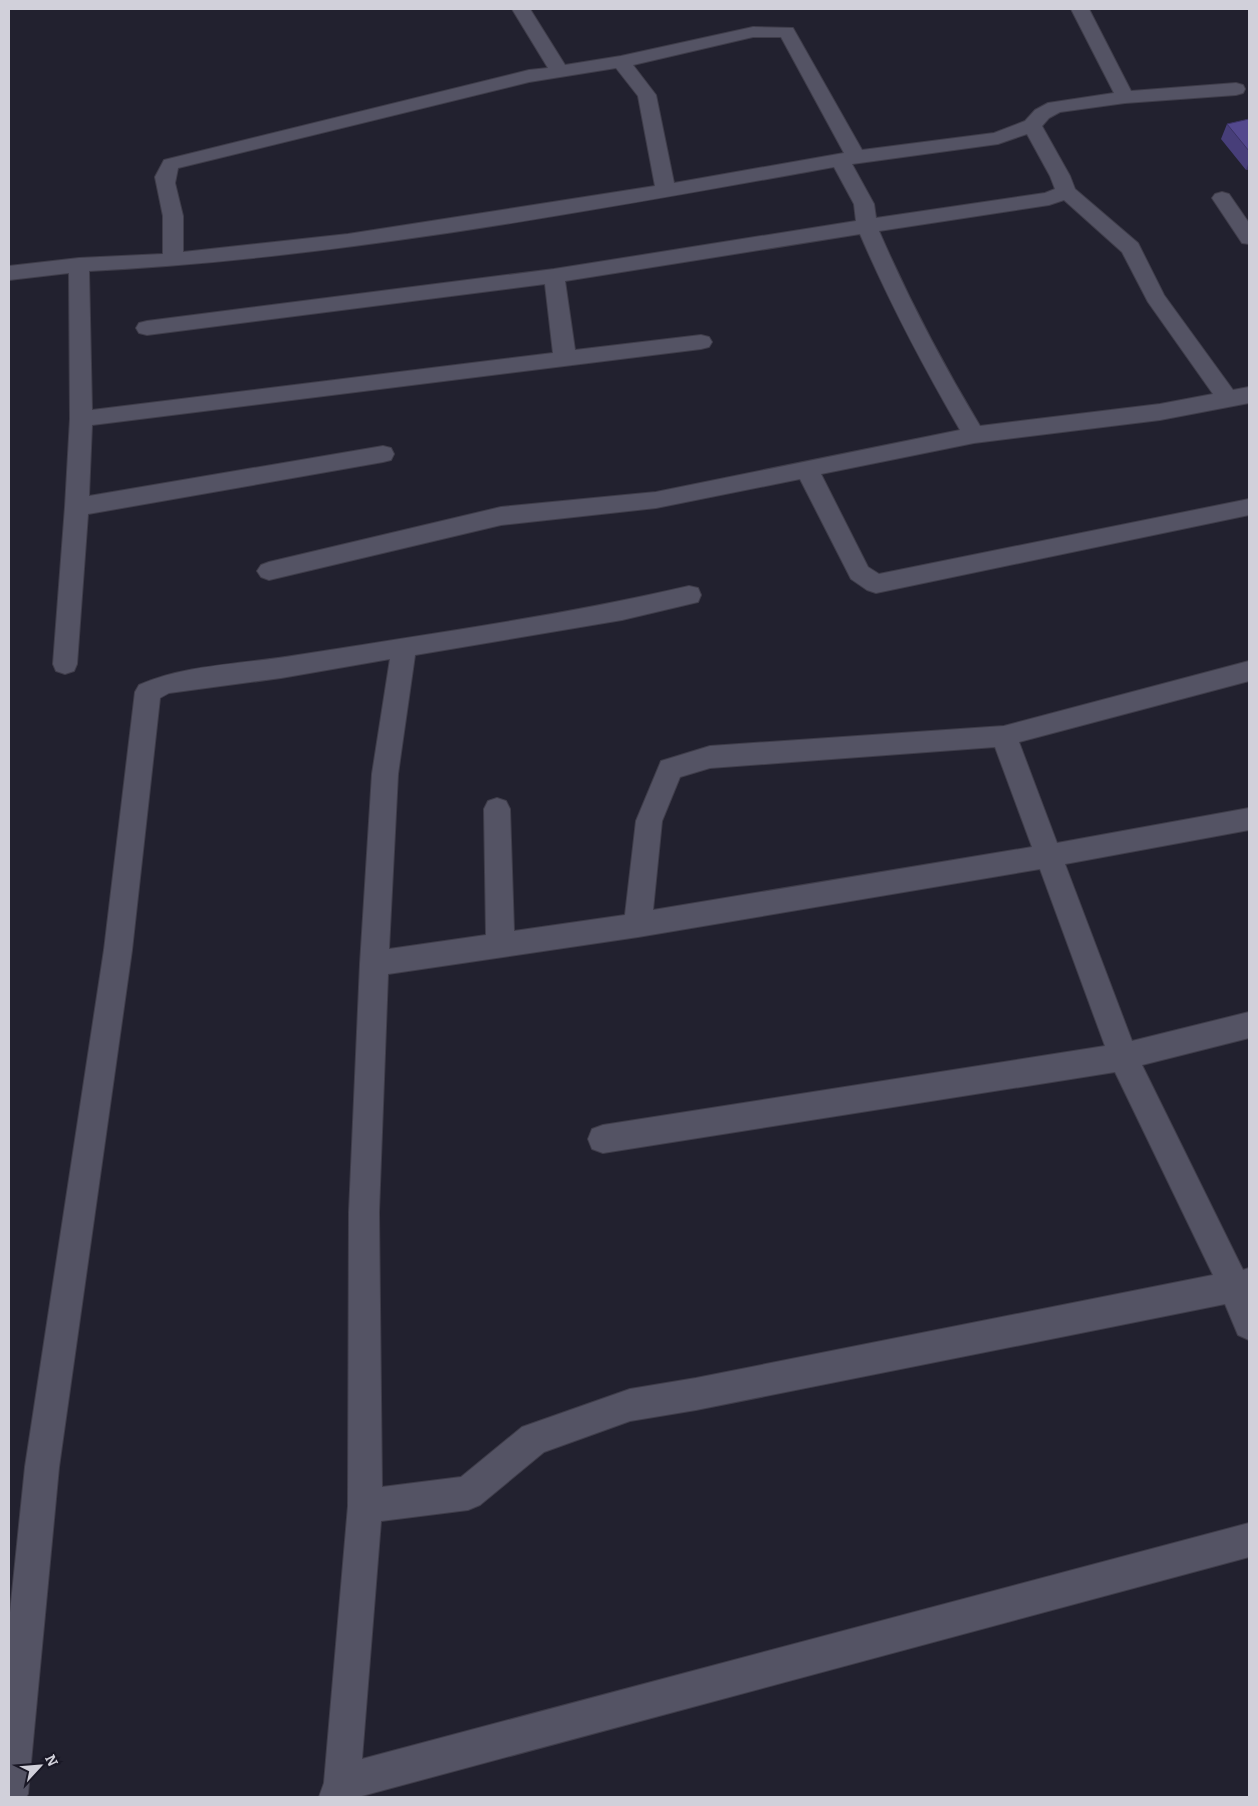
<svg xmlns="http://www.w3.org/2000/svg" width="1258" height="1806" viewBox="0 0 1258 1806" font-family="Bitter,serif">
	<style>
		.lines { fill: none; stroke-linecap: round; stroke-linejoin: round }
		.minor-casing { stroke: #3f3d4a; stroke-width: 2 }
		.minor { fill: #545364; fill-rule: evenodd }
		.wall { fill: #473e79 }
		.shaded-wall { fill: #3a3263 }
		.building { fill: #53488d; stroke: #3a3263 }
	</style>
	<rect width="100%" height="100%" fill="#22212f"/>
	<g class="lines">
		<g class="minor-casing">
			<g id="minor">
				<path d="M512,9H530L565,65L621,56L753,27L793,28L862,150L994,133L1025,121L1035,110L1048,103L1114,93L1071,9H1089L1131,91L1236,83L1243,85L1245,89L1243,93L1236,95L1125,103L1060,112L1049,118L1042,126L1070,176L1075,189L1138,243L1164,295L1233,390L1249,387V403L1160,420L974,443L821,474L868,567L879,574L1249,499V515L876,593L867,590L851,579L800,479L656,508L501,525L269,580L261,577L257,571L261,565L269,562L501,507L656,492L960,430C922,364 890,304 860,234L565,281L575,350L701,335L709,337L712,342L709,347L701,349L92,425L89,496L383,446L391,448L394,454L391,460L383,462L88,514L77,664L74,671L65,674L56,671L53,664L65,507L70,419L69,273L9,280V266L79,258L163,254V216L155,177L164,160L529,70L548,68ZM753,37H781L844,153L674,183L656,95L633,65ZM616,68L638,96L655,186L348,234L183,252V216L175,183L178,168L529,82ZM1027,134L1050,176L1055,189L1045,193L876,218L874,204L852,164L998,144ZM834,167L854,204L856,221L554,269L147,321L139,323L136,328L139,333L147,335L545,284L553,353L92,410L89,271C340,258 588,211 834,167ZM1064,200L1122,252L1148,302L1213,394L1160,404L980,426C941,361 909,300 879,231L1049,205Z"/>
				<path d="M1222,192L1229,194L1249,223V244L1242,243L1212,198L1215,194Z"/>
				<path d="M689,586L698,588L701,595L698,602L622,620L415,655L398,774L389,949L486,935L484,809L488,801L497,798L506,801L510,809L514,931L625,915L636,821L661,761L710,746L1004,726L1249,661V681L1019,742L1057,843L1249,808V830L1065,864L1132,1041L1249,1012V1038L1142,1065L1243,1270L1249,1268V1340L1238,1335L1225,1304L696,1410L630,1421L544,1452L480,1505L468,1510L381,1521L362,1759L1249,1523V1557L358,1797H319L324,1783L348,1506L349,1212L360,964L372,774L390,659L281,678L169,693L160,698L132,950L59,1467L28,1794L26,1797H9V1622L25,1467L104,950L135,692L139,685C186,664 247,664 298,655C429,634 560,616 689,586ZM995,747L1032,847L653,910L662,821L680,777L710,768ZM1040,869L1105,1046L603,1125L592,1129L588,1139L592,1149L603,1153L1115,1072L1213,1275L696,1378L630,1389L522,1427L461,1477L382,1487L379,1212L388,974L638,937Z"/>
			</g>
		</g>
		<use href="#minor" class="minor"/>
	</g>
	<path class="wall" d="M1249,119V169L1246,170L1221,139L1227,124Z"/>
	<path class="shaded-wall" d="M1249,162V169L1246,170Z"/>
	<path class="building" d="M1249,119V151L1227,124Z"/>
	<rect width="1258" height="1806" fill="none" stroke="#d1d0da" stroke-width="20"/>
	<g transform="translate(40 1766) rotate(64)" stroke="#191725" stroke-width="4" paint-order="stroke">
	<path d="M0-4L9 19L0 12L-9 19Z" fill="#d1d0da"/>
	<text y="-8" font-size="14" font-weight="bold" text-anchor="middle" fill="#d1d0da">N</text>
	</g>
</svg>
